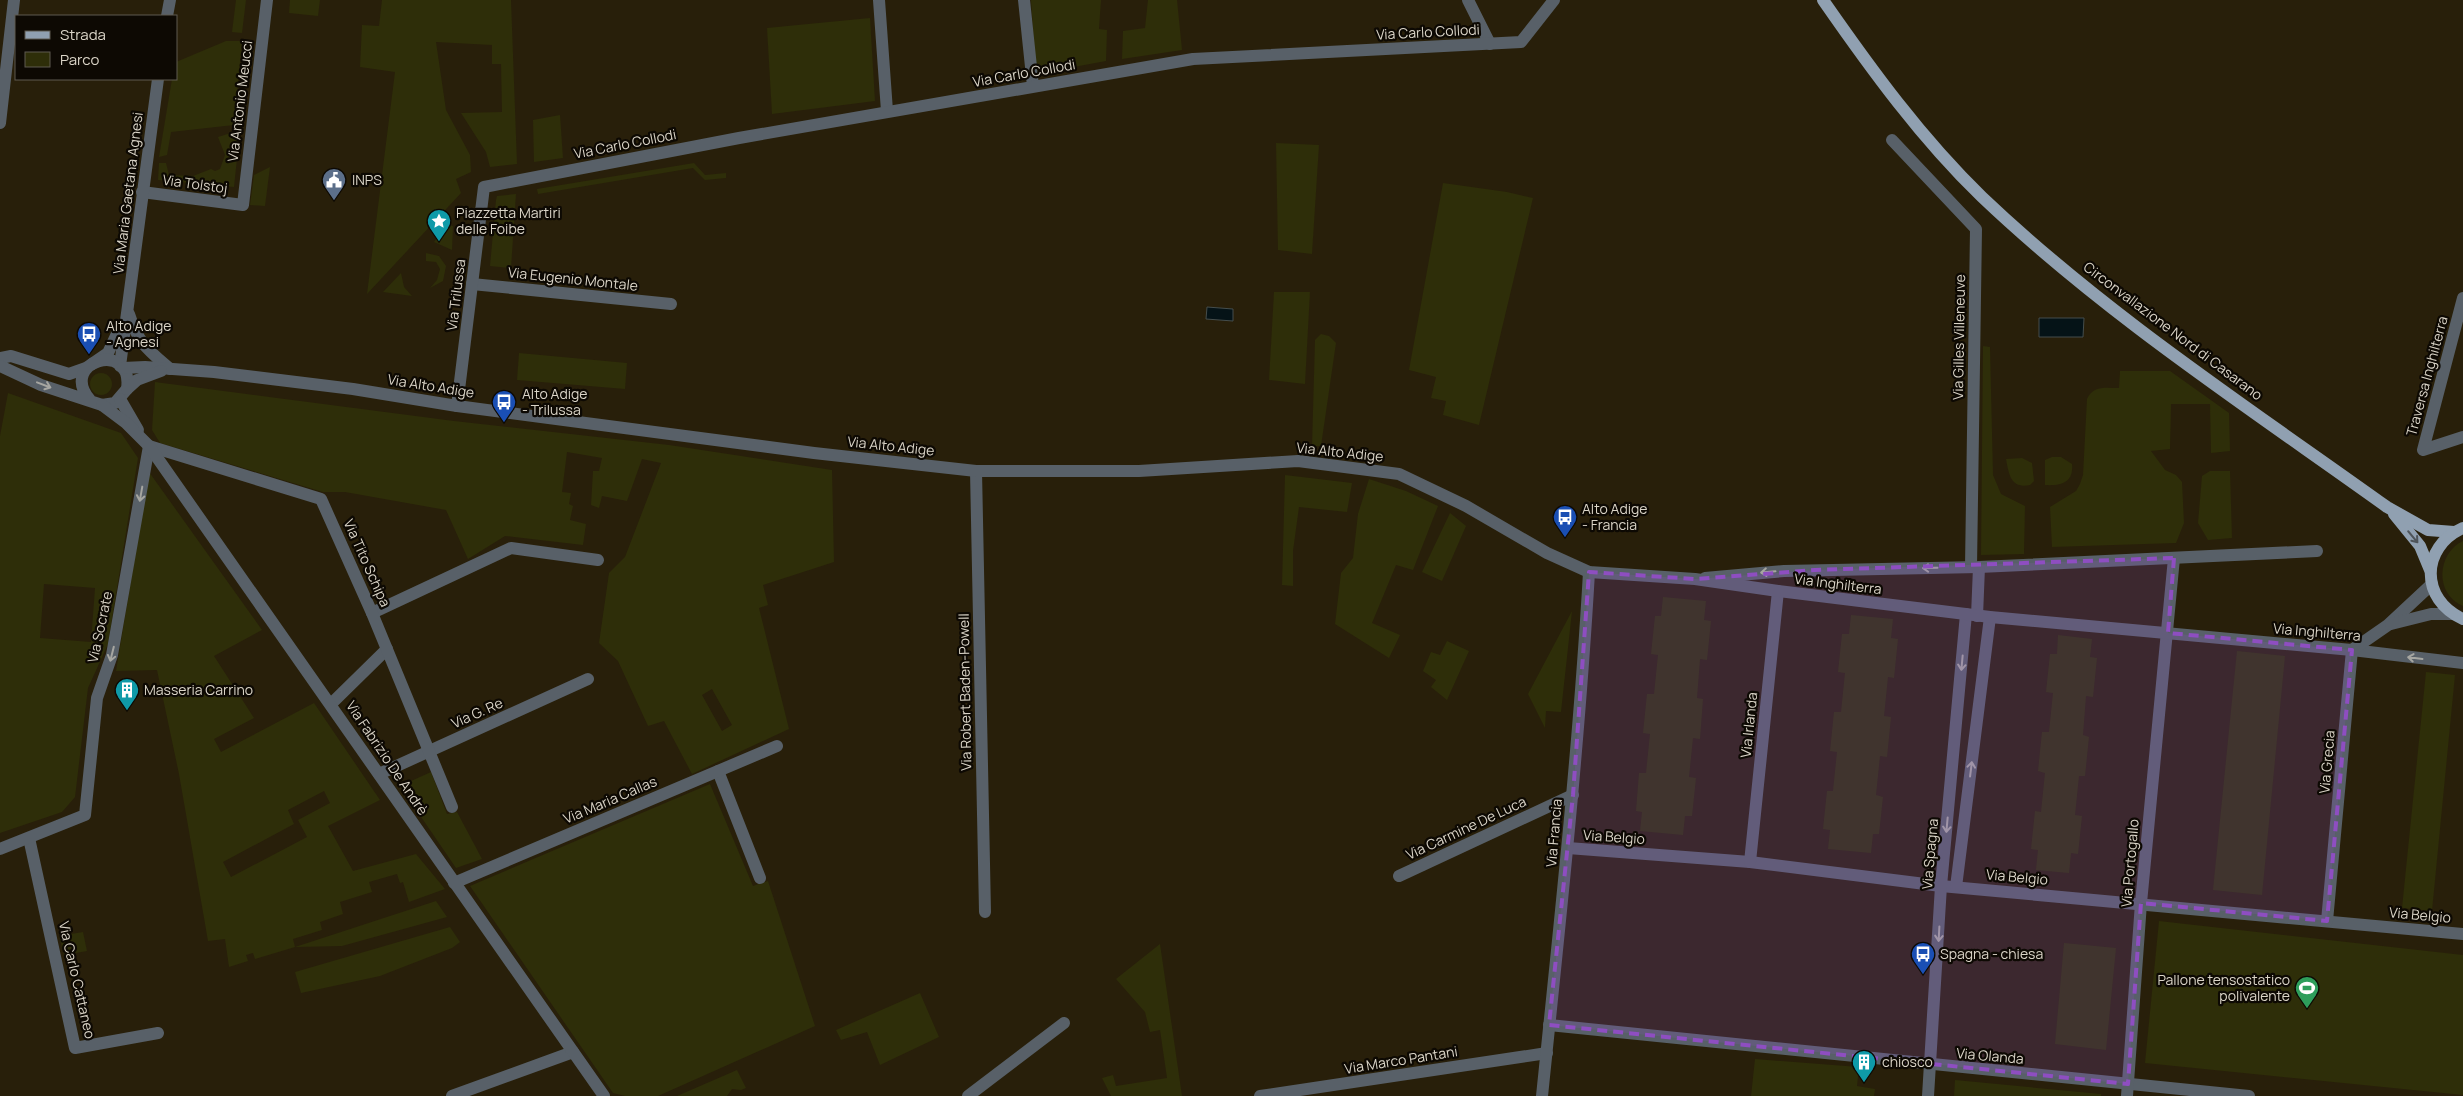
<svg xmlns="http://www.w3.org/2000/svg" width="2463" height="1096" viewBox="0 0 2463 1096" font-family="Manrope,sans-serif">
	<style>
		.green { fill: #2e2e09; fill-rule: evenodd }
		.water { fill: #051317; stroke: #454d4c }
		.lines { fill: none; stroke-linecap: round; stroke-linejoin: round }
		.minor { stroke: #586068; stroke-width: 12 }
		.tertiary { stroke: #586068; stroke-width: 12 }
		.primary { stroke: #90a0b1; stroke-width: 12 }
		.oneway { stroke: #a6a6a1 }
		.oneway2 { stroke: #4e545a }
		.marked { fill: #8e4ec1; fill-opacity: 0.2; stroke: #8e4ec1; stroke-width: 4; stroke-dasharray: 10 6; stroke-linejoin: round }
		.labels { text-anchor: middle; stroke-width: 4.5; stroke-linejoin: round; paint-order: stroke }
		.street-label { font-size: 14px; fill: #dad4c7; stroke: #0d0903 }
		.poi-label { font-size: 14px; fill: #dad4c7; stroke: #0d0903; text-anchor: start }
	</style>
	<rect width="100%" height="100%" fill="#281f0a"/>
	<g class="green">
		<path d="M236,0H246L242,33L232,32Z"/>
		<path d="M290,0H320L318,16L289,13Z"/>
		<path d="M382,0H511L517,164L490,167L486,152L461,113L502,112L501,64H492V45L436,42L446,110L470,155L471,172L456,179L461,193L367,294L395,72L360,67L362,25L379,26Z"/>
		<path d="M1031,0H1101L1099,29L1107,30L1106,61L1036,74Z"/>
		<path d="M1148,0H1177L1182,50L1122,59L1123,31L1145,28Z"/>
		<path d="M870,18L875,101L772,114L767,28Z"/>
		<path d="M226,41H242L234,125L171,132L167,155L159,157L172,79H176V62Z"/>
		<path d="M560,115L563,158L534,162L533,120Z"/>
		<path d="M240,130L234,187L158,180L159,163H166L169,175L193,176L211,169L215,171L220,169L225,155L218,137Z"/>
		<path d="M1276,143L1319,145L1312,254L1278,250Z"/>
		<path d="M694,163L705,175L726,173V178L705,180L693,168L538,194L537,189Z"/>
		<path d="M270,167L265,206L250,205L254,175Z"/>
		<path d="M1443,183L1507,192L1533,198L1479,425L1443,415L1446,401L1431,398L1436,377L1409,370Z"/>
		<path d="M516,194L511,268L490,266L496,200L497,196Z"/>
		<path d="M447,225L453,226L452,250L434,242Z"/>
		<path d="M426,253L439,256L446,266L443,281L430,288L437,280L440,269L436,262L426,261Z"/>
		<path d="M401,273L404,287L412,296L383,292Z"/>
		<path d="M1274,292H1310L1305,384L1269,380Z"/>
		<path d="M1321,334L1329,336L1336,343L1321,446H1312L1315,340Z"/>
		<path d="M1983,346L1990,347L1993,475L2001,494L2025,506L2024,554L1981,555Z"/>
		<path d="M519,353L627,363L625,389L517,380Z"/>
		<path d="M2120,371H2170L2229,413L2230,451L2211,453L2210,404H2171L2170,449L2151,451L2165,470L2176,475L2182,482L2184,523L2176,543L2052,547L2050,507L2076,491L2080,484L2083,475L2087,399C2093,385 2106,388 2119,388Z"/>
		<circle cx="101" cy="384" r="11"/>
		<path d="M155,382L454,421L669,445L832,470L834,562L763,585L768,605L759,608L789,729L692,774L664,721L648,726L618,661L599,643L609,573L625,557L661,463L642,459L627,501L602,496L599,508L591,505L593,471H599L602,458L567,452L562,492L571,493L569,504L573,506L570,520L586,524L583,545L505,536L468,559L446,510L345,492H323L160,443L152,430ZM712,689L732,725L722,731L702,695Z"/>
		<path d="M8,393L121,433L138,458L108,644L88,688L75,797L62,812L0,833V436ZM44,584L95,588L91,642L40,638Z"/>
		<path d="M2052,457H2061L2072,464C2074,483 2060,486 2045,485V460Z"/>
		<path d="M2022,458L2032,463L2034,481L2030,485C2011,489 2009,475 2006,459Z"/>
		<path d="M2210,471H2230L2232,538L2208,540L2198,523L2202,476Z"/>
		<path d="M149,472L262,630L214,656L254,718L214,739L221,752L314,703L380,800L328,826L353,871L416,854L445,889L409,902L403,882L400,883L397,874L369,882L372,892L340,902L343,914L320,922L322,930L293,939L295,947L436,901L447,917L342,946L295,947L255,959L253,953L246,955L248,961L229,967L225,939L208,941L179,774L157,670L116,671ZM324,791L330,803L298,820L307,837L231,877L223,862L294,824L288,810Z"/>
		<path d="M1285,475L1352,483L1347,512L1299,507L1293,551V586L1282,585Z"/>
		<path d="M1369,479L1406,491L1438,506L1413,570L1396,565L1372,623L1400,635L1389,658L1335,624L1341,573L1353,558L1358,514Z"/>
		<path d="M1450,513L1466,526L1442,581L1422,572Z"/>
		<path d="M2463,541V606C2434,594 2437,553 2463,541Z"/>
		<path d="M1663,597L1706,601L1704,620L1711,621L1707,660L1700,659L1697,698L1703,699L1700,739L1693,738L1689,777L1696,778L1692,816H1685L1683,835L1640,831L1642,812L1636,811L1639,773H1646L1650,734L1643,733L1647,694H1654L1658,655L1651,654L1655,616H1661Z"/>
		<path d="M1572,611L1561,712L1546,711L1545,728L1528,694Z"/>
		<path d="M1851,615L1893,619L1891,638L1898,639L1894,678L1888,677L1884,716L1891,717L1887,757L1880,756L1876,795L1883,797L1879,834H1873L1871,853L1828,849L1830,830L1823,829L1827,791H1833L1837,752L1830,751L1834,712H1841L1845,673L1838,672L1842,634H1849Z"/>
		<path d="M2058,635L2092,639L2090,657L2097,658L2093,697L2086,696L2083,735L2089,737L2085,776H2079L2075,815L2082,816L2078,854L2071,853L2069,873L2036,870L2038,850L2031,849L2035,811L2041,812L2045,773L2038,771L2042,732H2049L2053,693L2046,692L2050,654H2057Z"/>
		<path d="M1447,641L1469,651L1447,700L1431,687L1436,680L1423,671L1431,652L1440,655Z"/>
		<path d="M2237,651L2285,656L2262,895L2213,890Z"/>
		<path d="M2426,672L2455,675L2432,911L2402,908Z"/>
		<path d="M431,772L447,814L457,812L482,859L456,868L400,786Z"/>
		<path d="M710,784L753,886L768,881L815,1026L658,1096H625L613,1093L470,886Z"/>
		<path d="M2159,921L2463,955V1095L2145,1063Z"/>
		<path d="M450,927L460,942L452,948L380,976L301,993L295,972Z"/>
		<path d="M83,932L87,951L64,955L59,936Z"/>
		<path d="M2064,943L2116,948L2106,1050L2055,1044Z"/>
		<path d="M1160,944L1182,1096H1111L1102,1078L1113,1075L1116,1086L1167,1078L1160,1030L1150,1032L1145,1012L1116,979Z"/>
		<path d="M920,993L939,1037L880,1065L867,1032L841,1040L836,1030Z"/>
		<path d="M1755,1059L1859,1067L1857,1086L1875,1089L1874,1096H1751Z"/>
		<path d="M737,1070L746,1088L741,1090L732,1089L727,1096H677Z"/>
		<path d="M1955,1080L2101,1094V1096H1954Z"/>
	</g>
	<g class="water">
		<path d="M1207,307L1233,309V321L1206,319Z"/>
		<path d="M2039,318H2084L2083,337H2039Z"/>
	</g>
	<g class="lines">
		<g class="minor">
			<path d="M879,0L887,111"/>
			<path d="M1024,0L1033,86"/>
			<path d="M1468,0L1490,44"/>
			<path d="M167,16L170,0"/>
			<path d="M0,123L14,0"/>
			<path d="M1892,140L1976,229L1971,567"/>
			<path d="M142,192L243,205L267,0"/>
			<path d="M472,284L671,304"/>
			<path d="M2463,298L2423,450L2463,437"/>
			<path d="M129,314C138,343 147,349 170,369"/>
			<path d="M92,364L108,353L121,325"/>
			<path d="M120,366L158,79"/>
			<path d="M457,406L484,187L739,138L1193,59L1521,42L1554,0"/>
			<path d="M976,471L985,912"/>
			<path d="M1705,578L1784,571L1979,567L2317,551"/>
			<path d="M372,613L511,548L598,560"/>
			<path d="M1977,616L1979,567"/>
			<path d="M332,703L387,649"/>
			<path d="M718,771L760,878"/>
			<path d="M379,774L588,679"/>
			<path d="M29,838L75,1048L158,1033"/>
			<path d="M1568,848L1750,862L1941,886L2463,934"/>
			<path d="M0,849L85,815L97,698L112,655L149,446L321,499L372,613L452,807"/>
			<path d="M1750,862L1778,591"/>
			<path d="M1399,876L1573,795"/>
			<path d="M454,883L777,746"/>
			<path d="M1956,887L1990,617"/>
			<path d="M2327,921L2352,650L2463,663"/>
			<path d="M1549,1025L2249,1096"/>
			<path d="M452,1096L573,1052"/>
			<path d="M968,1096L1064,1023"/>
			<path d="M1260,1096L1547,1053"/>
			<path d="M1542,1096C1560,921 1579,747 1589,572"/>
			<path d="M1928,1096L1941,886L1966,614"/>
			<path d="M2127,1096L2141,903L2174,558"/>
		</g>
		<g class="tertiary">
			<path d="M0,358L11,356L69,374L86,368"/>
			<path d="M0,366L41,385L102,405L115,403L127,389C134,339 57,361 90,400"/>
			<path d="M123,368L145,367L214,372L353,389L457,406L814,453L976,471H1139L1298,461L1399,474L1466,506L1547,553L1589,572L1695,579L1778,591L1990,617L2352,650L2388,625L2432,584"/>
			<path d="M127,389L137,380L161,371"/>
			<path d="M120,399L138,430"/>
			<path d="M102,405L126,423L149,446L604,1096"/>
			<path d="M2391,624L2431,614H2453"/>
		</g>
		<g class="primary">
			<path d="M1823,0C1871,69 1921,138 1982,197C2105,314 2249,408 2387,507L2428,530L2454,532"/>
			<path d="M2394,514L2420,546L2430,570"/>
			<path d="M2463,528C2420,547 2420,600 2463,619"/>
		</g>
	</g>
	<defs><path id="oneway-shaft" d="M-6 0H5M1.5-3L5.5 0L1.5 3" fill="none" stroke-width="1.6" stroke-linecap="round" stroke-linejoin="round" transform="scale(1.25)"/></defs>
	<g class="oneway">
		<use href="#oneway-shaft" transform="translate(44 385) rotate(21)"/>
		<use href="#oneway-shaft" transform="translate(141 494) rotate(100)"/>
		<use href="#oneway-shaft" transform="translate(1930 568) rotate(179)"/>
		<use href="#oneway-shaft" transform="translate(1768 572) rotate(175)"/>
		<use href="#oneway-shaft" transform="translate(112 654) rotate(104)"/>
		<use href="#oneway-shaft" transform="translate(2415 658) rotate(-173)"/>
		<use href="#oneway-shaft" transform="translate(1962 663) rotate(95)"/>
		<use href="#oneway-shaft" transform="translate(1971 769) rotate(-83)"/>
		<use href="#oneway-shaft" transform="translate(1947 825) rotate(95)"/>
		<use href="#oneway-shaft" transform="translate(1939 934) rotate(93)"/>
	</g>
	<use class="oneway2" href="#oneway-shaft" transform="translate(2413 537) rotate(50)"/>
	<path class="marked" d="M2174,558L2168,633L2352,650L2327,921L2141,903L2128,1084L1549,1025L1573,795L1589,572L1695,579L1815,570Z"/>
	<defs>
		<g id="civic-pin" transform="scale(1.25)"><path d="M0 17L-7.5 6A9.5 9.5 0 1 1 7.5 6Z" fill="#5c6f8a" stroke="#0d0903"/><path d="M-.6-6.5H3V-4.5H.6V-3L4-1V1h2V6H-6V1h2V-1L-.6-3ZM-1.2 2.5V6h2.4V2.5Z" fill="#fff"/></g>
		<g id="sight-pin" transform="scale(1.25)"><path d="M0 17L-7.5 6A9.5 9.5 0 1 1 7.5 6Z" fill="#0f9aa8" stroke="#0d0903"/><path d="M0-6L1.8-2.2L6-1.7L2.9 1.2L3.7 5.4L0 3.3L-3.7 5.4L-2.9 1.2L-6-1.7L-1.8-2.2Z" fill="#fff"/></g>
		<g id="bus-pin" transform="scale(1.25)"><path d="M0 17L-7.5 6A9.5 9.5 0 1 1 7.5 6Z" fill="#1a4fb4" stroke="#0d0903"/><path d="M-5-6H5V4H4V6H2V4H-2V6H-4V4H-5ZM-3.5-4V0h7V-4ZM-3.5 1.2v1.5H-2V1.2ZM2 1.2v1.5H3.5V1.2Z" fill="#fff"/></g>
		<g id="building-pin" transform="scale(1.25)"><path d="M0 17L-7.5 6A9.5 9.5 0 1 1 7.5 6Z" fill="#0f9aa8" stroke="#0d0903"/><path d="M-4-6H4V6H1V3H-1V6H-4ZM-2.5-4.3h1.7v1.8h-1.7ZM.8-4.3h1.7v1.8H.8ZM-2.5-1h1.7V.8h-1.7ZM.8-1h1.7V.8H.8Z" fill="#fff"/></g>
		<g id="stadium-pin" transform="scale(1.25)"><path d="M0 17L-7.5 6A9.5 9.5 0 1 1 7.5 6Z" fill="#2e9e5b" stroke="#0d0903"/><path d="M0-5a6.5 5 0 1 0 0 10a6.5 5 0 1 0 0-10ZM-3.5-1.8h7v3.6h-7Z" fill="#fff"/></g>
	</defs>
	<g fill-rule="evenodd">
		<use href="#civic-pin" x="334" y="180"/>
		<use href="#sight-pin" x="439" y="221"/>
		<use href="#bus-pin" x="89" y="334"/>
		<use href="#bus-pin" x="504" y="402"/>
		<use href="#bus-pin" x="1565" y="517"/>
		<use href="#building-pin" x="127" y="690"/>
		<use href="#bus-pin" x="1923" y="954"/>
		<use href="#stadium-pin" x="2307" y="988"/>
		<use href="#building-pin" x="1864" y="1062"/>
	</g>
	<g class="labels">
		<g class="street-label">
			<text transform="translate(1428 32) rotate(-3)" y="5">Via Carlo Collodi</text>
			<text transform="translate(1024 73) rotate(-10)" y="5">Via Carlo Collodi</text>
			<text transform="translate(240 101) rotate(-83)" y="5">Via Antonio Meucci</text>
			<text transform="translate(625 144) rotate(-11)" y="5">Via Carlo Collodi</text>
			<text transform="translate(195 184) rotate(8)" y="5">Via Tolstoj</text>
			<text transform="translate(128 193) rotate(-83)" y="5">Via Maria Gaetana Agnesi</text>
			<text transform="translate(573 279) rotate(6)" y="5">Via Eugenio Montale</text>
			<text transform="translate(456 295) rotate(-83)" y="5">Via Trilussa</text>
			<text transform="translate(2173 331) rotate(37)" y="5">Circonvallazione Nord di Casarano</text>
			<text transform="translate(1959 337) rotate(-89)" y="5">Via Gilles Villeneuve</text>
			<text transform="translate(2427 376) rotate(-75)" y="5">Traversa Inghilterra</text>
			<text transform="translate(431 386) rotate(9)" y="5">Via Alto Adige</text>
			<text transform="translate(891 446) rotate(6)" y="5">Via Alto Adige</text>
			<text transform="translate(1340 452) rotate(6)" y="5">Via Alto Adige</text>
			<text transform="translate(367 563) rotate(66)" y="5">Via Tito Schipa</text>
			<text transform="translate(1838 584) rotate(7)" y="5">Via Inghilterra</text>
			<text transform="translate(100 627) rotate(-78)" y="5">Via Socrate</text>
			<text transform="translate(2317 632) rotate(5)" y="5">Via Inghilterra</text>
			<text transform="translate(965 692) rotate(-91)" y="5">Via Robert Baden-Powell</text>
			<text transform="translate(477 713) rotate(-24)" y="5">Via G. Re</text>
			<text transform="translate(1749 725) rotate(-84)" y="5">Via Irlanda</text>
			<text transform="translate(387 758) rotate(56)" y="5">Via Fabrizio De Andrè</text>
			<text transform="translate(2327 762) rotate(-85)" y="5">Via Grecia</text>
			<text transform="translate(610 800) rotate(-23)" y="5">Via Maria Callas</text>
			<text transform="translate(1466 828) rotate(-25)" y="5">Via Carmine De Luca</text>
			<text transform="translate(1554 833) rotate(-85)" y="5">Via Francia</text>
			<text transform="translate(1614 837) rotate(4)" y="5">Via Belgio</text>
			<text transform="translate(1930 854) rotate(-85)" y="5">Via Spagna</text>
			<text transform="translate(2130 863) rotate(-85)" y="5">Via Portogallo</text>
			<text transform="translate(2017 877) rotate(5)" y="5">Via Belgio</text>
			<text transform="translate(2420 915) rotate(5)" y="5">Via Belgio</text>
			<text transform="translate(77 980) rotate(77)" y="5">Via Carlo Cattaneo</text>
			<text transform="translate(1990 1056) rotate(5)" y="5">Via Olanda</text>
			<text transform="translate(1401 1060) rotate(-9)" y="5">Via Marco Pantani</text>
		</g>
		<g class="poi-label">
			<text x="352" y="185">INPS</text>
			<text x="456" y="218">Piazzetta Martiri<tspan x="456" dy="16">delle Foibe</tspan></text>
			<text x="106" y="331">Alto Adige<tspan x="106" dy="16">- Agnesi</tspan></text>
			<text x="522" y="399">Alto Adige<tspan x="522" dy="16">- Trilussa</tspan></text>
			<text x="1582" y="514">Alto Adige<tspan x="1582" dy="16">- Francia</tspan></text>
			<text x="144" y="695">Masseria Carrino</text>
			<text x="1940" y="959">Spagna - chiesa</text>
			<text x="2290" y="985" text-anchor="end">Pallone tensostatico<tspan x="2290" dy="16">polivalente</tspan></text>
			<text x="1882" y="1067">chiosco</text>
		</g>
	</g>
	<rect x="15" y="15" width="162" height="65" fill="#0d0903" stroke="#5f5a51"/>
	<rect x="25" y="31" width="25" height="8" fill="#90a0b1" stroke="#5f5a51"/>
	<text x="60" y="40" font-size="15" fill="#dad4c7">Strada</text>
	<rect x="25" y="52" width="25" height="15" fill="#2e2e09" stroke="#5f5a51"/>
	<text x="60" y="65" font-size="15" fill="#dad4c7">Parco</text>
</svg>
